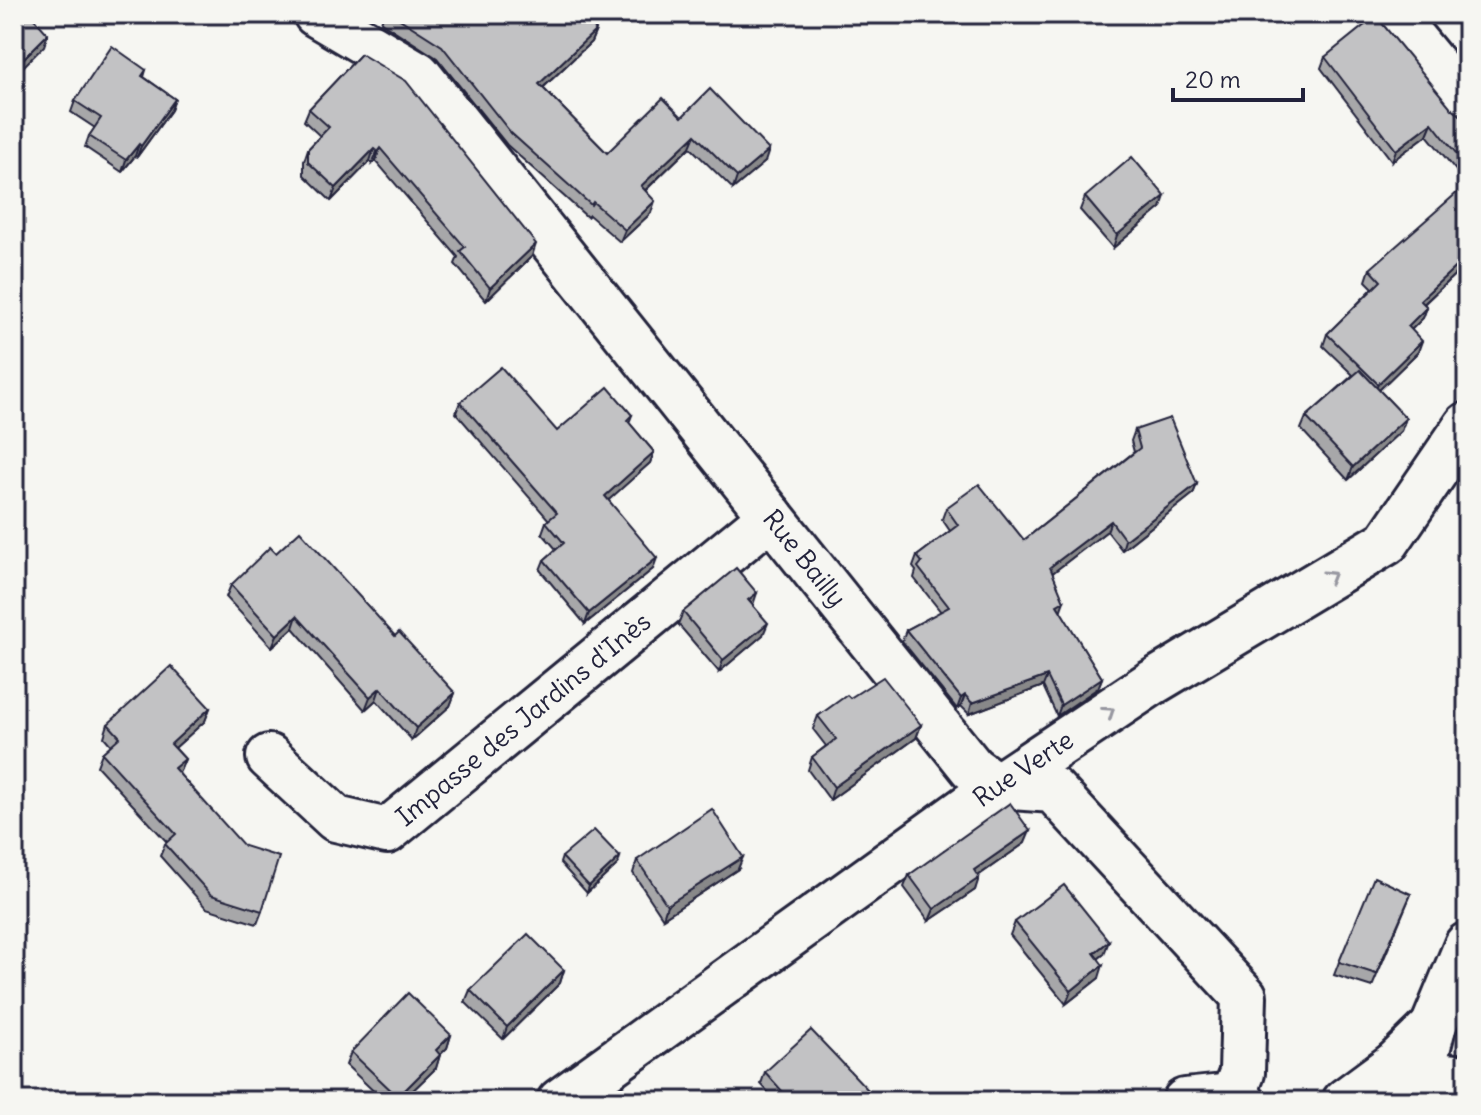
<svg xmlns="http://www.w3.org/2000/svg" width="1481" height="1115" viewBox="0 0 1481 1115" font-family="Delius,sans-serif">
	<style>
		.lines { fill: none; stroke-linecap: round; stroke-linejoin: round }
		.minor-casing { stroke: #22223b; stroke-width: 50 }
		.major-casing { stroke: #22223b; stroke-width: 50 }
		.minor { stroke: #f6f6f2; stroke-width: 44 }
		.major { stroke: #f6f6f2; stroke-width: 44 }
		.wall { fill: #a7a7a9; stroke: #22223b; stroke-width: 2 }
		.shaded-wall { fill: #888889; stroke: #22223b; stroke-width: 2 }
		.building { fill: #c2c2c4; stroke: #22223b; stroke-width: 2 }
		.oneway { stroke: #9797a0 }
		.labels { text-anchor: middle; stroke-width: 6; stroke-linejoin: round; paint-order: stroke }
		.street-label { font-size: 26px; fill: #22223b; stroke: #f6f6f2 }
	</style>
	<rect width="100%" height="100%" fill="#f6f6f2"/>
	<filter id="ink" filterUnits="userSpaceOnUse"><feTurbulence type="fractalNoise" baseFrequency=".0125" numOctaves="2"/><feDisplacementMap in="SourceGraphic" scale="16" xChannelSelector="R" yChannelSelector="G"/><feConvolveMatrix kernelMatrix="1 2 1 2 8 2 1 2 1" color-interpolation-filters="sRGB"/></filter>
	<g filter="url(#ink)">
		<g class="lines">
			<g class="minor-casing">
				<g id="minor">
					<path id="s1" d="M316,14L418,74L972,768L997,786L1053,790L1244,996L1242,1073L1233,1096"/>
					<path d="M1392,14L1467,105"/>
					<path id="s2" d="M269,757L336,819L387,831L771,516"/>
					<path d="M1395,1064L1421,1074L1467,1078"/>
					<path id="s3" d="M560,1101L997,786L1150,684L1387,542L1467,425"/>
				</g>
			</g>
			<g class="major-casing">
				<g id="major">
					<path d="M1185,1101L1233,1096L1242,1101"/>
					<path d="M1345,1101L1395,1064L1433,1027"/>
					<path d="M1405,1101L1421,1074L1433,1027L1467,945"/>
				</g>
			</g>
			<use href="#minor" class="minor"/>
			<use href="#major" class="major"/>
		</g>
		<g class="wall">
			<path d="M384,14H580L596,30L591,42L543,88L607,153L682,117L765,162L733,189L690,147L645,191L651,213L620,242L589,215L587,217L507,145L437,58L381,22Z"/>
			<path d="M361,54L532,256L486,301L455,264L458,257L376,161L372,164L370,161L331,201L304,175V161L308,149L320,136L304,121L309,109Z"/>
			<path d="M1325,57L1452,109L1463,117H1467V184L1427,135L1392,161L1321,68Z"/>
			<path d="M146,70L144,77L175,99L171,110L137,157L135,156L122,172L85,147L89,136L95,128L71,112L75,101Z"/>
			<path d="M1085,197L1161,208L1113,248L1080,210Z"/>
			<path d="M1467,263L1424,304L1427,307L1423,318L1411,330L1418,352L1379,390L1406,418L1401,431L1348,480L1301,429L1306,417L1353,375L1323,346L1327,334L1373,288L1366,281L1370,269Z"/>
			<path d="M460,402L557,431L632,415L629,423L654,452L650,463L608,500L653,569L585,624L540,570L544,560L556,549L542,533L546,522L549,520L456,413Z"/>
			<path d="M1135,430L1197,484L1193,494L1122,550L1107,531L1052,573L1060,611L1102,678L1098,688L1057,716L1043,686L969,714L961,706L957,709L902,641L906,630L941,612L914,578L916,571L913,567L917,556L950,531L942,519L946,508L1024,540L1134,452L1131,441Z"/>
			<path d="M276,553L395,636L455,693L450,706L412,740L376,700L365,710L293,628L272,647L226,597L231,585Z"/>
			<path d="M752,605L763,635L719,672L678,624L683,612Z"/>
			<path d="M850,698L921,725L916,738L830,800L808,770L812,757L826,746L813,729L818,716Z"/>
			<path d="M210,708L205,721L175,748L185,759L179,773L262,911L257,924L206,908L160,856L165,844L167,842L97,766L102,753L111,745L104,737L108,724Z"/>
			<path d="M1025,843L978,876L975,890L929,921L904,887L909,875Z"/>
			<path d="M562,857L618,864L587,893L560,863Z"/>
			<path d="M637,860L738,869L663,918L633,873Z"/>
			<path d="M1411,894L1372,987L1334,975L1339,962Z"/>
			<path d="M1015,922L1104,954L1098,959L1099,978L1066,1004L1010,935Z"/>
			<path d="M564,970L560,983L503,1039L465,1002L470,990Z"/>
			<path d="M451,1035L447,1048L440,1054L436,1068L402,1101H384L346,1065L351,1052Z"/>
			<path d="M765,1072L870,1092L866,1101H776L761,1084Z"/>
		</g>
		<g class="shaded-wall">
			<path d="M596,30L591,42L534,96L539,84Z"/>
			<path d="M48,34L44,46L14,76V68Z"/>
			<path d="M175,99L171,110L137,157L141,146Z"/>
			<path d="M1432,123L1427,135L1392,161L1396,150Z"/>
			<path d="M695,135L690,147L637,198L641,186Z"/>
			<path d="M139,144L135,156L122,172L126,160Z"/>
			<path d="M380,148L376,161L372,164L377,152Z"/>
			<path d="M374,149L370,161L331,201L336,188Z"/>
			<path d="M769,150L765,162L733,189L737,177Z"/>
			<path d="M1165,196L1161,208L1113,248L1117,235Z"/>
			<path d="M655,201L651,213L620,242L625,230Z"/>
			<path d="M536,244L532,256L486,301L490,288Z"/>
			<path d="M1467,256V263L1416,311L1420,300Z"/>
			<path d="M1427,307L1423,318L1403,338L1408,326Z"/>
			<path d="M1422,341L1418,352L1374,395L1378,384Z"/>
			<path d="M1406,418L1401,431L1348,480L1353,467Z"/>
			<path d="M654,452L650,463L601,507L605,496Z"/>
			<path d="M1197,484L1193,494L1122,550L1125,540Z"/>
			<path d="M1111,521L1107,531L1046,578L1050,567Z"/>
			<path d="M657,558L653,569L585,624L589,613Z"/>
			<path d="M757,593L753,605L748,600Z"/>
			<path d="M1064,601L1060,612L1057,605Z"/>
			<path d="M297,616L293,628L272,647L277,635Z"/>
			<path d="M768,623L763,635L719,672L723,660Z"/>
			<path d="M1047,676L1043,686L969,714L972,703Z"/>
			<path d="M1102,678L1098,688L1057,716L1061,705Z"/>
			<path d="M380,688L376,700L365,710L370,697Z"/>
			<path d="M455,693L450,706L412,740L416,728Z"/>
			<path d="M965,695L961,706L957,709L961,698Z"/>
			<path d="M210,708L205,721L166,756L171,744Z"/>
			<path d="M921,725L916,738L830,800L834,787Z"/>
			<path d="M185,759L180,771L170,781L174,768Z"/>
			<path d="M1030,831L1025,843L969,882L974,870Z"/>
			<path d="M620,857L618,864L587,893L589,886Z"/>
			<path d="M743,857L738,869L663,918L667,905Z"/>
			<path d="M979,878L975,890L929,921L934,909Z"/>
			<path d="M1109,941L1104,954L1089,966L1094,953Z"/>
			<path d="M1103,965L1099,978L1066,1004L1071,991Z"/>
			<path d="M564,970L560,983L503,1039L507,1027Z"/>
			<path d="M451,1035L447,1048L432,1063L436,1050Z"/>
			<path d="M440,1055L436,1068L402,1101H396L398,1097Z"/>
			<path d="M870,1092L866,1101H859Z"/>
		</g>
		<g class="building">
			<path d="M14,14H30L48,34L14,68Z"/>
			<path d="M392,14H580L596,30L539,84L607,153L663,98L682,117L710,89L769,150L737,177L695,135L641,186L655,201L625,230L593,202L591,205L511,133L442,46Z"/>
			<path d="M1376,16L1452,109L1463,117H1467V167L1432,123L1396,150L1325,57Z"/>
			<path d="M112,46L146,70L142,76L175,99L141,146L139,144L126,160L89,136L101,118L75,101Z"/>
			<path d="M361,54L406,81L536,244L490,288L460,251L465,247L380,148L377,152L374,149L336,188L308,162V149L329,127L309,109Z"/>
			<path d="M1132,157L1165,196L1117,235L1085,197Z"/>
			<path d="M1467,184V256L1420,300L1427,307L1408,326L1422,341L1378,384L1327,334L1381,281L1370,269Z"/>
			<path d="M501,367L557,431L608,387L632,415L627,420L654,452L605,496L657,558L589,613L544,560L564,543L546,522L557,513L460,402Z"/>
			<path d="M1360,370L1406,418L1353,467L1306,417Z"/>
			<path d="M1170,418L1197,484L1125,540L1111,521L1050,567L1064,601L1057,605L1102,678L1061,705L1047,676L972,703L965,695L961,698L906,630L949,607L918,567L922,562L917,556L958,525L946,508L979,484L1024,540L1140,448L1135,430Z"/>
			<path d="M300,531L395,636L399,632L455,693L416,728L380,688L370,697L297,616L277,635L231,585L270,547L276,553Z"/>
			<path d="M736,568L757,593L748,600L768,623L723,660L683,612Z"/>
			<path d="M171,666L210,708L171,744L185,759L174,768L244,846L279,857L262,911L211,895L165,844L176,834L102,753L120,737L108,724Z"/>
			<path d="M883,677L921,725L834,787L812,757L836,739L818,716L847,695L850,698Z"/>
			<path d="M1010,803L1030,831L974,870L979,878L934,909L909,875Z"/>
			<path d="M712,809L743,857L667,905L637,860Z"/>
			<path d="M594,830L620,857L589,886L562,857Z"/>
			<path d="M1374,877L1411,894L1376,974L1339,962Z"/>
			<path d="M1064,885L1109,941L1094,953L1103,965L1071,991L1015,922Z"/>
			<path d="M528,934L564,970L507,1027L470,990Z"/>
			<path d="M408,993L451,1035L436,1050L440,1055L398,1097L351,1052Z"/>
			<path d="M811,1030L870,1092L859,1101H791L765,1072Z"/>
		</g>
		<defs><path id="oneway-chevron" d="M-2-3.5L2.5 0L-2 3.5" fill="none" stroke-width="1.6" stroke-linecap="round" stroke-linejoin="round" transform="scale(2)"/></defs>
		<g class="oneway">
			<use href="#oneway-chevron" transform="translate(1330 576) rotate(-31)"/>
			<use href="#oneway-chevron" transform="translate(1109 712) rotate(-34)"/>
		</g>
	</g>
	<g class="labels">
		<g class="street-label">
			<text dy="9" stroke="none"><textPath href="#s1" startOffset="738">Rue Bailly</textPath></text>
			<text dy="9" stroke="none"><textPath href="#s2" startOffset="320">Impasse des Jardins d'Inès</textPath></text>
			<text dy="9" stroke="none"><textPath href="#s3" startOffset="570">Rue Verte</textPath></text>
		</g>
	</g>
	<rect width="1481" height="1115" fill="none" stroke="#f6f6f2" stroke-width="48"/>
	<rect x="24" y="24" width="1433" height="1067" fill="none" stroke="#22223b" stroke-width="3" filter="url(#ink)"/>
	<path d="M1173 88v12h130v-12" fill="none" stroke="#22223b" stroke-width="4"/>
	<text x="1185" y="88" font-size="24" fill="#22223b" stroke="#f6f6f2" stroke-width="6" paint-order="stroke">20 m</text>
</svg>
